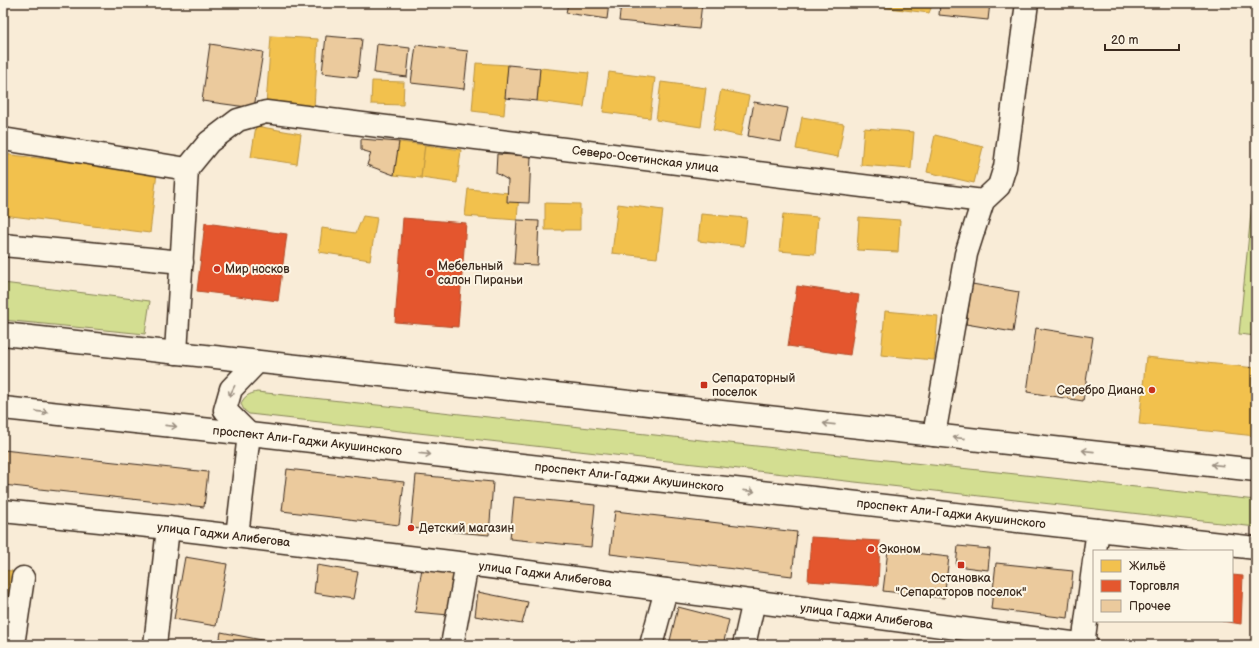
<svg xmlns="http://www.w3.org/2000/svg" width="1259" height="648" viewBox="0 0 1259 648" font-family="'Balsamiq Sans',sans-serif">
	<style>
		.green { fill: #d3de91; stroke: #878458 }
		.homes { fill: #f2c14e; stroke: #bb9440 }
		.shops { fill: #e4572e; stroke: #b14a29 }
		.building { fill: #ebca9d; stroke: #3b2a1e }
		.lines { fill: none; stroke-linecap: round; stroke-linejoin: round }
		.minor-casing { stroke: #3b2a1e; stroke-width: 25 }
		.major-casing { stroke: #3b2a1e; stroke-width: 25 }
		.minor { stroke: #fcf5e5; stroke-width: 22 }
		.major { stroke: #fcf5e5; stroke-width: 22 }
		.oneway { stroke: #9c9082 }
		.poi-dot { fill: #c8321e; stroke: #fcf5e5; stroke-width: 1.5 }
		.labels { text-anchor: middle; stroke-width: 4; stroke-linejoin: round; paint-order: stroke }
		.street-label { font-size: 12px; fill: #3b2a1e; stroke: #fcf5e5 }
		.poi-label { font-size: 12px; fill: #3b2a1e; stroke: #fcf5e5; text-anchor: start }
	</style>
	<rect width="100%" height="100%" fill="#f9ecd7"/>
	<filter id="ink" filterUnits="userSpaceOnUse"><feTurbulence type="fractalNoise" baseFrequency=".025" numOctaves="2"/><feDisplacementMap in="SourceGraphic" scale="8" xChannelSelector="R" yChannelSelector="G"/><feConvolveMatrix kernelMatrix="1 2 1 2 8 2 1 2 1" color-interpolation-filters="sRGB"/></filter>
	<g filter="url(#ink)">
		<g class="green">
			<path d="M1256,163V336L1239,334Z"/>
			<path d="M3,283L150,301L145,334L3,320Z"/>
			<path d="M257,392L1256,500V527L249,414L244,410L241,404C244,396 249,394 257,392Z"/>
		</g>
		<g class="homes">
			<path d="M880,3H933L929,13L880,7Z"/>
			<path d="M271,36L318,39L314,108L266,105Z"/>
			<path d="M476,63L508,65L504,115L472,111Z"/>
			<path d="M540,68L589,73L584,107L537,101Z"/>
			<path d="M609,72L655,78L650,118L603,112Z"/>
			<path d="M372,81L404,82L403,105L371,104Z"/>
			<path d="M661,82L706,88L701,127L656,120Z"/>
			<path d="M721,90L749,96L741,136L713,130Z"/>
			<path d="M802,117L844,124L838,157L796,149Z"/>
			<path d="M256,126L301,134L297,164L251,157Z"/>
			<path d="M864,128L914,132L911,169L861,165Z"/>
			<path d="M935,135L983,147L974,183L927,172Z"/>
			<path d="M399,142L425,145L421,178L394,175Z"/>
			<path d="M425,145L461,150L457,183L421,178Z"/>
			<path d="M3,154L157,172L150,233L3,215Z"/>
			<path d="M468,189L519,194L517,220L465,216Z"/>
			<path d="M545,203L580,204V230H545Z"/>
			<path d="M618,204L663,210L657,258L612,253Z"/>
			<path d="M701,214L747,218L744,246L698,241Z"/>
			<path d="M783,214L818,217L815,254L779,251Z"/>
			<path d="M363,216L377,218L370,260L319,252L322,228L356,233Z"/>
			<path d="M859,217L900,220L898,252L857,250Z"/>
			<path d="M885,311L938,316L934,360L881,355Z"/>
			<path d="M1146,357L1256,368V436L1139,424Z"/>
			<path d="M3,570L12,571L5,645H3Z"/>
		</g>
		<g class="shops">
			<path d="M403,218L466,223L458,327L395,322Z"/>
			<path d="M205,223L287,234L278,301L197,291Z"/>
			<path d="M797,286L859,295L850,355L788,346Z"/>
			<path d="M811,537L880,541L878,586L808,581Z"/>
			<path d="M1232,575L1243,576L1241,624L1222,621H1232Z"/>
		</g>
		<g class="building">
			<path d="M568,3H609L607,19L566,13Z"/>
			<path d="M621,3H702L699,29L619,21Z"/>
			<path d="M940,3H990L988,20L939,15Z"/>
			<path d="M326,36L362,39L358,77L322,73Z"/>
			<path d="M210,44L263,52L254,108L202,101Z"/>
			<path d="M377,44L410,48L407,77L374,73Z"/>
			<path d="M416,45L468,51L464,89L411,83Z"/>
			<path d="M508,65L540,68L537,101L505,98Z"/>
			<path d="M754,102L788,108L781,142L748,136Z"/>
			<path d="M361,139L399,142L394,175L367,165L371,153L361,150Z"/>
			<path d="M497,154L531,156L529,203L507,202L508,180L496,173Z"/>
			<path d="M517,220L539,221L537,265L514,264Z"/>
			<path d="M972,284L1019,292L1013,332L966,324Z"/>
			<path d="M1036,328L1093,337L1083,401L1027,392Z"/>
			<path d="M3,450L208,472L204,507L3,485Z"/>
			<path d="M287,469L404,482L399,525L282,511Z"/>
			<path d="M416,475L493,482L489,535L411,528Z"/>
			<path d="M514,497L595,505L591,547L510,539Z"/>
			<path d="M615,511L797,532L792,576L610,554Z"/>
			<path d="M958,546L990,549L988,570L956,566Z"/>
			<path d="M888,550L949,557L944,598L883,591Z"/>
			<path d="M185,557L227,564L216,626L174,619Z"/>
			<path d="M996,563L1073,571L1068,618L991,609Z"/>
			<path d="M317,565L358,572L353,599L314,593Z"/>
			<path d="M422,568L457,575L449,615L415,612Z"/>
			<path d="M478,592L528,602L522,624L475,616Z"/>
			<path d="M678,607L729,620L723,645H669Z"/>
			<path d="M221,632L282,644L281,645H219Z"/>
		</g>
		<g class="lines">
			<g class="minor-casing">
				<g id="minor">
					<path d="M3,139L187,169"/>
					<path d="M3,245L182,262"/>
					<path id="s1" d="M176,353L187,169L209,142L238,120L266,112L983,201L999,186L1005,167L1027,3"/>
					<path d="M934,435L966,254L983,201"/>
					<path id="s2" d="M3,511L168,528L467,564L1087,645"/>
					<path d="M237,536L249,434"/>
					<path d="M1095,551L1098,530"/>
					<path d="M13,645L23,578"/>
					<path d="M155,645L168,528"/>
					<path d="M452,645L467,564"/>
					<path d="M651,645L666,590"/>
					<path d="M744,645L754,601"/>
					<path d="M1083,645L1094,561"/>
				</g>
			</g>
			<g class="major-casing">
				<g id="major">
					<path d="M3,334L1256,470"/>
					<path id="s3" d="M3,408L249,434L1256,548"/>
					<path d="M249,434L225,410L231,389L257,362"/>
				</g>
			</g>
			<use href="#minor" class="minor"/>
			<use href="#major" class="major"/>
		</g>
		<defs><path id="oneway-shaft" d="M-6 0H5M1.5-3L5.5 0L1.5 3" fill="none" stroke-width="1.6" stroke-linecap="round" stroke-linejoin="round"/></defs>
		<g class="oneway">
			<use href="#oneway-shaft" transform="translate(232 391) rotate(117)"/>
			<use href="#oneway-shaft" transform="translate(42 412) rotate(6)"/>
			<use href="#oneway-shaft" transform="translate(829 424) rotate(-174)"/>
			<use href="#oneway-shaft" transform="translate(171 426) rotate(6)"/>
			<use href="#oneway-shaft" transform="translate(959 438) rotate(-174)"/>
			<use href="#oneway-shaft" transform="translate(1088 451) rotate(-174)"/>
			<use href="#oneway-shaft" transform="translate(425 454) rotate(6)"/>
			<use href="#oneway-shaft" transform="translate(1217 465) rotate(-174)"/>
			<use href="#oneway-shaft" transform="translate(749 491) rotate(6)"/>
		</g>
	</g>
	<g class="poi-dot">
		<circle cx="217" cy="269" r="4"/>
		<circle cx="430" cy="273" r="4"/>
		<rect x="700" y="381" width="8" height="8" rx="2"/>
		<circle cx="1152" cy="390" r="4"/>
		<circle cx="411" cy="528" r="4"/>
		<circle cx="871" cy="549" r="4"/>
		<rect x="957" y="561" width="8" height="8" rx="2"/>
	</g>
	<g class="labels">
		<g class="street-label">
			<text dy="4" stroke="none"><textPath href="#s1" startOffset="667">Северо-Осетинская улица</textPath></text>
			<text dy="4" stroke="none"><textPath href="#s3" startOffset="306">проспект Али-Гаджи Акушинского</textPath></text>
			<text dy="4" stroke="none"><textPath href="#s3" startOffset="630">проспект Али-Гаджи Акушинского</textPath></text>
			<text dy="4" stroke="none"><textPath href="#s3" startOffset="954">проспект Али-Гаджи Акушинского</textPath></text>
			<text dy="4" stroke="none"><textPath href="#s2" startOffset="222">улица Гаджи Алибегова</textPath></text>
			<text dy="4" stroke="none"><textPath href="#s2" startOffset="546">улица Гаджи Алибегова</textPath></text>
			<text dy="4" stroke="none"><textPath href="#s2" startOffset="870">улица Гаджи Алибегова</textPath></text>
		</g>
		<g class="poi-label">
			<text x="438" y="270">Мебельный<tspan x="438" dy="14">салон Пираньи</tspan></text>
			<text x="225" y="273">Мир носков</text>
			<text x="712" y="382">Сепараторный<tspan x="712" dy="14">поселок</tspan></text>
			<text x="1144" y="394" text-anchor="end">Серебро Диана</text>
			<text x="419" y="532">Детский магазин</text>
			<text x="879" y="553">Эконом</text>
			<text x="961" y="582" text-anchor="middle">Остановка<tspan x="961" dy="14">"Сепараторов поселок"</tspan></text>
		</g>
	</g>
	<rect width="1259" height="648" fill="none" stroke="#fcf5e5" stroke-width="16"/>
	<rect x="8" y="8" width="1243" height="632" fill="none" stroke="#3b2a1e" stroke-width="1.5" filter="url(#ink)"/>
	<rect x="1093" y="550" width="140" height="72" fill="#fcf5e5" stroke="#afa495"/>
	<rect x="1101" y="560" width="20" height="12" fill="#f2c14e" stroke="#afa495"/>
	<text x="1129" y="570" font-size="12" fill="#3b2a1e">Жильё</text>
	<rect x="1101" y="580" width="20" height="12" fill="#e4572e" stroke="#afa495"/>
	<text x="1129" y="590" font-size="12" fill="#3b2a1e">Торговля</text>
	<rect x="1101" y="600" width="20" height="12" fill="#ebca9d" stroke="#afa495"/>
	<text x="1129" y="610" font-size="12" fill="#3b2a1e">Прочее</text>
	<path d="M1105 44v6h74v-6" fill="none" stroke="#3b2a1e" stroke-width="2"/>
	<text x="1111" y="44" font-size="12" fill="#3b2a1e" stroke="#fcf5e5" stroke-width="3" paint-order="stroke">20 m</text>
</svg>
